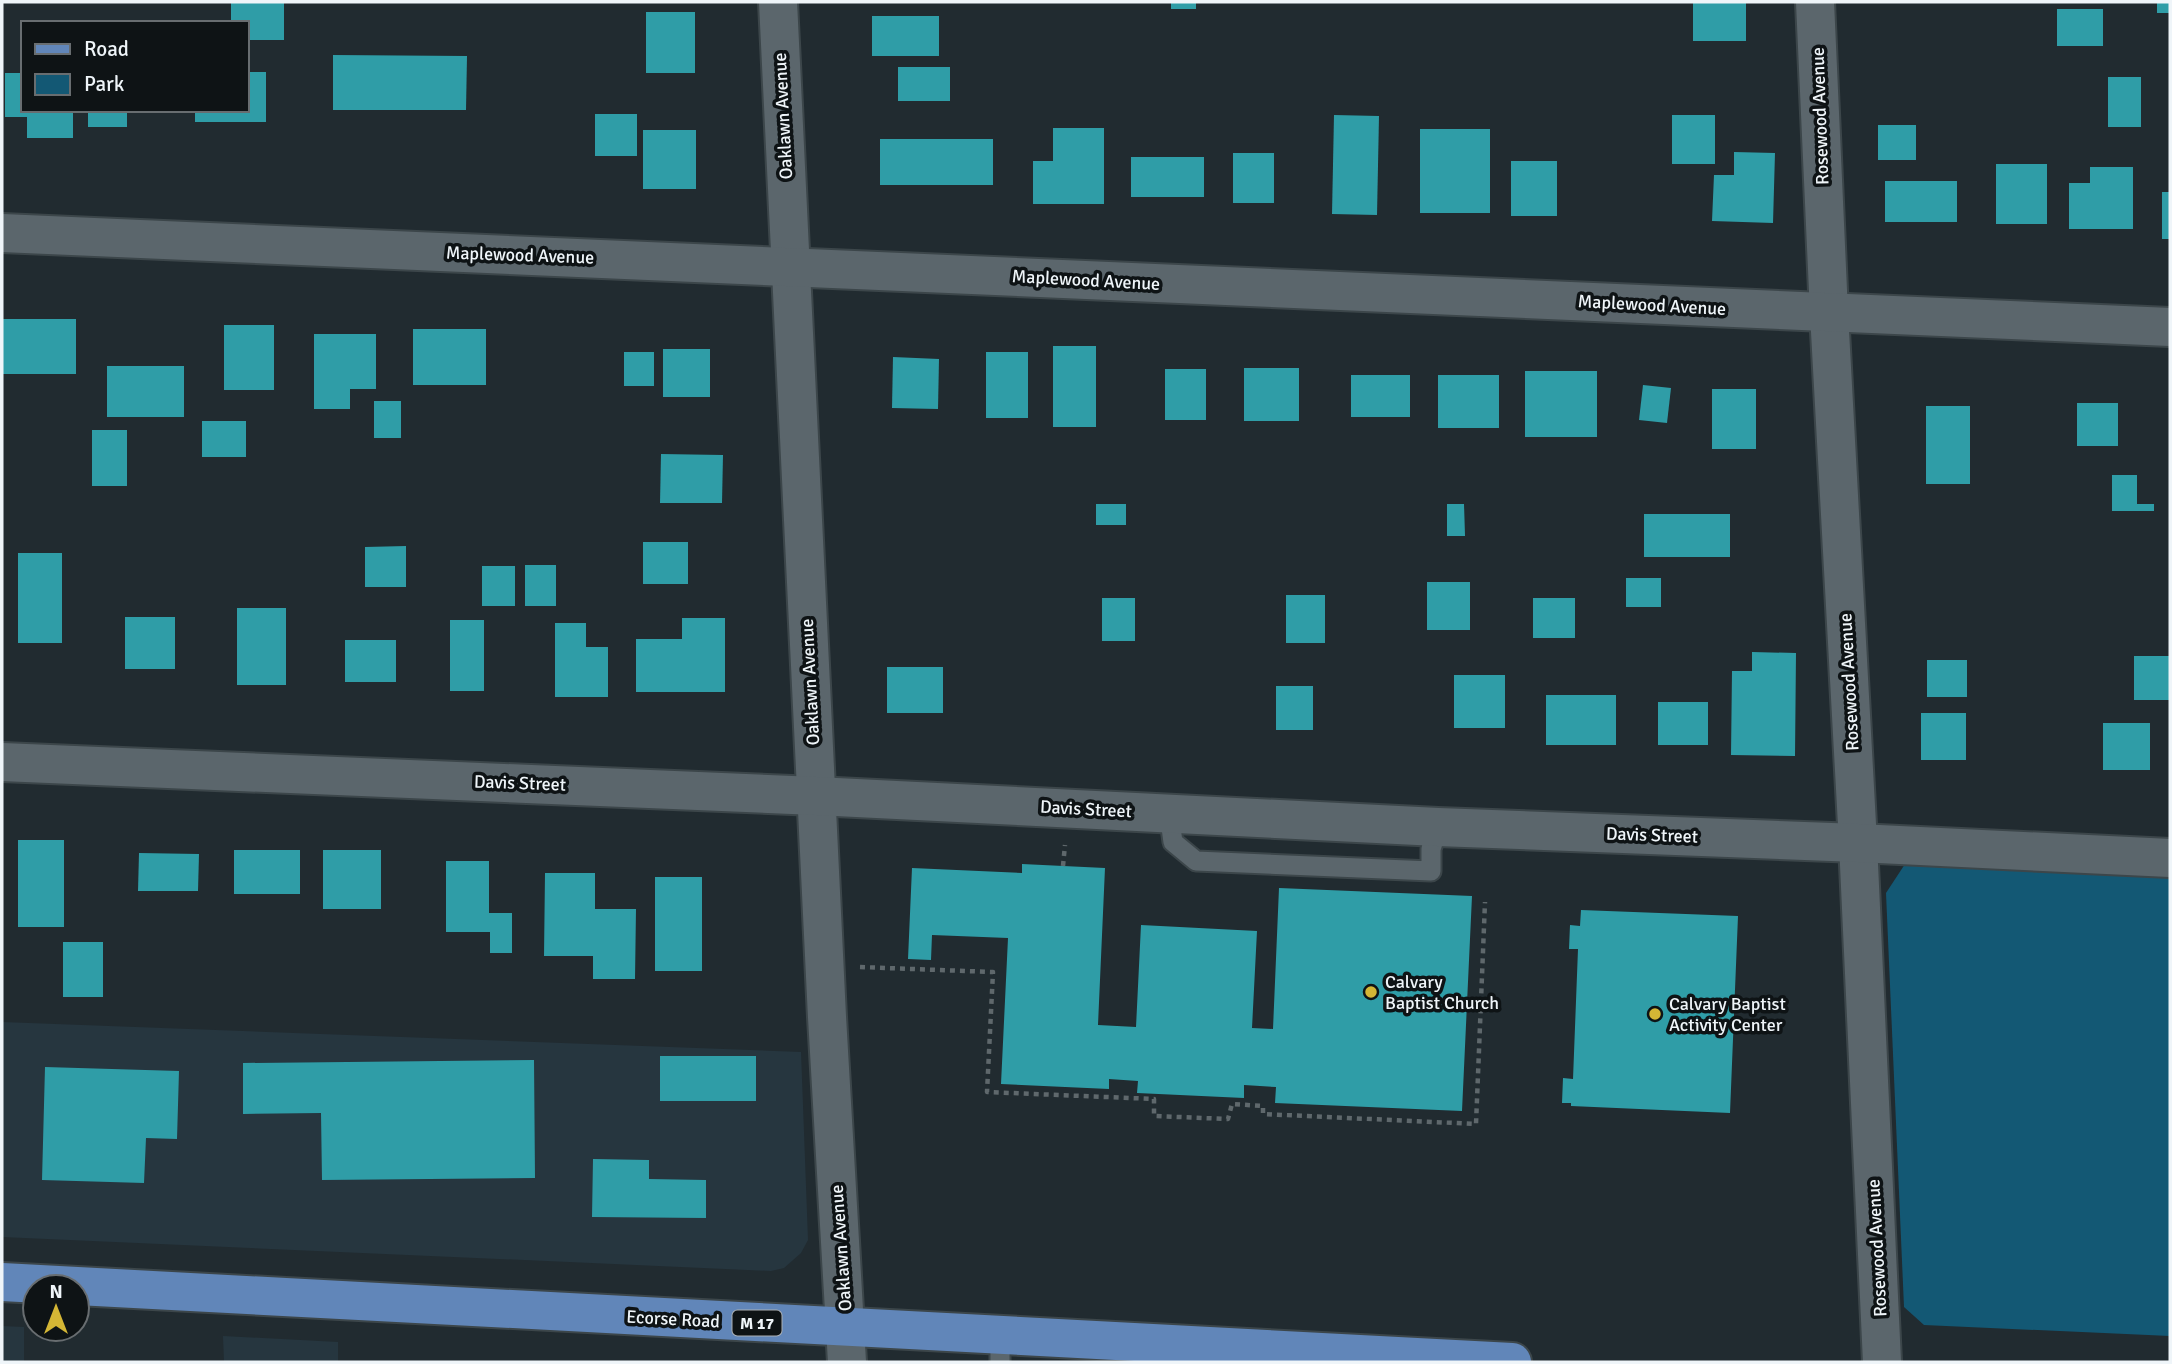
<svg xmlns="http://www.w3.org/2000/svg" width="2172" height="1364" viewBox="0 0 2172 1364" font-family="Signika,sans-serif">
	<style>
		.built { fill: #26363f }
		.green { fill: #135874 }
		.building { fill: #2f9da7 }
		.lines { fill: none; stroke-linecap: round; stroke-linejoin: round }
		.service-casing { stroke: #3c464a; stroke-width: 23 }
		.minor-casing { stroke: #3c464a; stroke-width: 42 }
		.primary-casing { stroke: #3c464a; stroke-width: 42 }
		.path { stroke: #5f686c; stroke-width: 4.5; stroke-dasharray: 5 5; stroke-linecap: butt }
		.service { stroke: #5b666c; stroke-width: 19 }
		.minor { stroke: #5b666c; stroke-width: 38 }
		.primary { stroke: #6186b9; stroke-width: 38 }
		.poi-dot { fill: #d4b635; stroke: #0e1315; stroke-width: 2.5 }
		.labels { text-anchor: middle; stroke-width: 7; stroke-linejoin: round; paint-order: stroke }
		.shield { fill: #0e1315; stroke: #acb1b5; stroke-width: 2 }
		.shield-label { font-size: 16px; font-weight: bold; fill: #eff5f9 }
		.street-label { font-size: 18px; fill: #eff5f9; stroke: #0e1315 }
		.poi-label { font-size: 18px; fill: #eff5f9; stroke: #0e1315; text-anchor: start }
	</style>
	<rect width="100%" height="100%" fill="#212b30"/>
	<g class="built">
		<path d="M2,1022L801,1052L808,1240L801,1253L784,1268L771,1271L2,1237Z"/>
		<path d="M2,1326L24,1327V1362H2Z"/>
		<path d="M223,1336L338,1342V1362H224Z"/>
	</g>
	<path class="green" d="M1905,864L2170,877V1336L1924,1325L1904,1307L1886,893Z"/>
	<g class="building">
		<path d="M231,2H284V40H247V23H231Z"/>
		<rect x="1171" y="2" width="25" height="7"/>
		<rect x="1693" y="2" width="53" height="39"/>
		<rect x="2157" y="2" width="13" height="11"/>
		<rect x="2057" y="9" width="46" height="37"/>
		<rect x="646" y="12" width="49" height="61"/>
		<rect x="872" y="16" width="67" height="40"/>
		<path d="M333,55L467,56L466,110H333Z"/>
		<rect x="898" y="67" width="52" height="34"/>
		<path d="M247,72H266V122H195V110H247Z"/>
		<path d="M5,73H23V110H73V138H27V117H5Z"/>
		<rect x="2108" y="77" width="33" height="50"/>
		<rect x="88" y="110" width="39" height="17"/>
		<rect x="595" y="114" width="42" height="42"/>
		<path d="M1334,115L1379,116L1377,215L1332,214Z"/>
		<rect x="1672" y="115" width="43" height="49"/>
		<rect x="1878" y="125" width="38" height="35"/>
		<path d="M1053,128H1104V204H1033V161H1053Z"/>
		<rect x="1420" y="129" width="70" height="84"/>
		<rect x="643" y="130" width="53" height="59"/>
		<rect x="880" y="139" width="113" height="46"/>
		<path d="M1734,152L1775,153L1773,223L1712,221L1714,175H1734Z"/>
		<rect x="1233" y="153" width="41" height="50"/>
		<rect x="1131" y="157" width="73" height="40"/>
		<rect x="1511" y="161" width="46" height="55"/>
		<rect x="1996" y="164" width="51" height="60"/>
		<path d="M2090,167H2133V229H2069V183H2090Z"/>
		<rect x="1885" y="181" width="72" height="41"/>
		<rect x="2162" y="192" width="8" height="47"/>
		<rect x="2" y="319" width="74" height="55"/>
		<rect x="224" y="325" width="50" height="65"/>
		<rect x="413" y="329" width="73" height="56"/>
		<path d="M314,334H376V389H350V409H314Z"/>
		<rect x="1053" y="346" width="43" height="81"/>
		<rect x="663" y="349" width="47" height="48"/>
		<rect x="624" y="352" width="30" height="34"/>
		<rect x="986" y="352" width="42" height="66"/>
		<path d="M893,357L939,359L938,409L892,408Z"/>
		<rect x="107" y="366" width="77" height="51"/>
		<rect x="1244" y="368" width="55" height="53"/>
		<rect x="1165" y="369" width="41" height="51"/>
		<rect x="1525" y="371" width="72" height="66"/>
		<rect x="1351" y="375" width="59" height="42"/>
		<rect x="1438" y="375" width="61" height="53"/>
		<path d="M1643,385L1671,388L1667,423L1639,420Z"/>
		<rect x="1712" y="389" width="44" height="60"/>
		<rect x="374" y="401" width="27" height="37"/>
		<rect x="2077" y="403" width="41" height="43"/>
		<rect x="1926" y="406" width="44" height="78"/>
		<rect x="202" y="421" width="44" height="36"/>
		<rect x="92" y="430" width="35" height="56"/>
		<path d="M661,454L723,455L722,503H660Z"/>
		<path d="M2112,475H2137V504H2154V511H2112Z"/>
		<rect x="1096" y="504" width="30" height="21"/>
		<path d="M1447,504H1464L1465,536H1447Z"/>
		<rect x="1644" y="514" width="86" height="43"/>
		<rect x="643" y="542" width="45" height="42"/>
		<path d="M406,546V587H365V547Z"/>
		<rect x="18" y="553" width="44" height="90"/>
		<rect x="525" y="565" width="31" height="41"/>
		<rect x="482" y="566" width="33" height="40"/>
		<rect x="1626" y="578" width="35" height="29"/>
		<rect x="1427" y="582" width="43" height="48"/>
		<rect x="1286" y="595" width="39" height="48"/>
		<rect x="1102" y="598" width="33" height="43"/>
		<rect x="1533" y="598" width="42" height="40"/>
		<rect x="237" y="608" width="49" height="77"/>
		<rect x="125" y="617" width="50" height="52"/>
		<path d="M682,618H725V692H636V639H682Z"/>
		<rect x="450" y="620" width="34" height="71"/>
		<path d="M555,623H586V647H608V697H555Z"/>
		<rect x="345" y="640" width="51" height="42"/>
		<path d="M1752,652L1796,653L1795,756L1731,755L1732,671H1752Z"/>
		<rect x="2134" y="656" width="36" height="44"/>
		<rect x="1927" y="660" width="40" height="37"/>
		<rect x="887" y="667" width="56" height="46"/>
		<rect x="1454" y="675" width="51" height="53"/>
		<rect x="1276" y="686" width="37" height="44"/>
		<rect x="1546" y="695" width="70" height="50"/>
		<rect x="1658" y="702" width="50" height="43"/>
		<rect x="1921" y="713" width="45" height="47"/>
		<rect x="2103" y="723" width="47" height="47"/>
		<rect x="18" y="840" width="46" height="87"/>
		<rect x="234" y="850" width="66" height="44"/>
		<rect x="323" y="850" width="58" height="59"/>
		<path d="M139,853L199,854L198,891H138Z"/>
		<path d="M446,861H489V913H512V953H490V932H446Z"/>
		<path d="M1022,864L1105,868L1098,1025L1136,1027L1141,925L1257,931L1252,1028L1273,1029L1279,888L1472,896L1462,1111L1275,1103L1276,1087L1244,1085V1098L1137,1093L1138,1081L1109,1079V1089L1001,1084L1008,938L932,935L931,960L908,959L912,868L1022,873Z"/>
		<path d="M545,873H595V909H636L635,979H593V956H544Z"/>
		<rect x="655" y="877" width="47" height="94"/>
		<path d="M1581,910L1738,916L1730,1113L1571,1106V1103H1562L1563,1078L1573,1079L1578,949H1569L1570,925L1580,926Z"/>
		<rect x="63" y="942" width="40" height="55"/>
		<rect x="660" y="1056" width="96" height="45"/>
		<path d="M534,1060L535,1178L322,1180L321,1113L243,1114V1063Z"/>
		<path d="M45,1067L179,1071L177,1139L146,1138L144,1183L42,1180Z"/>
		<path d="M593,1159L649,1160V1179L706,1180V1218L592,1217Z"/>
	</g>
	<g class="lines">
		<g class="service-casing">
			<g id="service">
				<path d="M1169,813L1173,842L1196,861L1431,871V849L1438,827"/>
				<path d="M1000,1336V1362"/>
			</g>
		</g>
		<g class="minor-casing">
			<g id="minor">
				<path d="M778,2L827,1017L847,1362"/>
				<path d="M1815,2L1829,313L1858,843L1882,1362"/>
				<path d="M2,233L2170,327"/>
				<path d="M2,762L816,796L1438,827L1858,843L2170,858"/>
			</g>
		</g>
		<g class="primary-casing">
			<path id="primary" d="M2,1282L1512,1362"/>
		</g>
		<g class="path">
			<path d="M1063,866L1065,845"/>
			<path d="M860,967L993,972L987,1092L1154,1099V1116L1228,1119L1232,1104L1263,1106V1114L1476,1124L1485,902"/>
		</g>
		<use href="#service" class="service"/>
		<use href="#minor" class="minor"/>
		<use href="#primary" class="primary"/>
	</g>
	<g class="poi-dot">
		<circle cx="1371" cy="992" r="7"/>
		<circle cx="1655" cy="1014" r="7"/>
	</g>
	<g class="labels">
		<rect class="shield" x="732.5" y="1310.5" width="49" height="25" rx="5"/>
		<g class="shield-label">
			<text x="757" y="1329">M 17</text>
		</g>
		<g class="street-label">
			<text transform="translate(783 116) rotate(-93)" y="6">Oaklawn Avenue</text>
			<text transform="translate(1820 116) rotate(-92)" y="6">Rosewood Avenue</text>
			<text transform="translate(520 255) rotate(2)" y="6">Maplewood Avenue</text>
			<text transform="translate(1086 280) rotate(3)" y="6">Maplewood Avenue</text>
			<text transform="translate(1652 305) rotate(3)" y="6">Maplewood Avenue</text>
			<text transform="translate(810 682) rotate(-93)" y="6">Oaklawn Avenue</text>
			<text transform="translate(1849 682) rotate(-93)" y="6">Rosewood Avenue</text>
			<text transform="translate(520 783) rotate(2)" y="6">Davis Street</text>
			<text transform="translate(1086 809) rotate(3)" y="6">Davis Street</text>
			<text transform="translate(1652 835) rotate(2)" y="6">Davis Street</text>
			<text transform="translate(841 1248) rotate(-94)" y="6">Oaklawn Avenue</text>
			<text transform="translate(1877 1248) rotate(-93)" y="6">Rosewood Avenue</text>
			<text transform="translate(673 1319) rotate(3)" y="6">Ecorse Road</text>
		</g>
		<g class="poi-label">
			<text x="1385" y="988">Calvary<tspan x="1385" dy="21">Baptist Church</tspan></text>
			<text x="1669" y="1010">Calvary Baptist<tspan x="1669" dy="21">Activity Center</tspan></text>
		</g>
	</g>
	<rect width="2172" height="1364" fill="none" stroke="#eff5f9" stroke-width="7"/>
	<rect x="21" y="21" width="228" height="91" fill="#0e1315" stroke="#686d70" stroke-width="2"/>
	<rect x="35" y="44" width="35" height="10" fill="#6186b9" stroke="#686d70" stroke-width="2"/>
	<text x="84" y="56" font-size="21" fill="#eff5f9">Road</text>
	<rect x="35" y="74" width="35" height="21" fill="#135874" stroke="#686d70" stroke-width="2"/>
	<text x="84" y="91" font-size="21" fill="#eff5f9">Park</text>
	<g transform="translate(56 1308)"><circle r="33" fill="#0e1315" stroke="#686d70" stroke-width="2"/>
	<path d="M0-5L12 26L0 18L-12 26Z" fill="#d4b635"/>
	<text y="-10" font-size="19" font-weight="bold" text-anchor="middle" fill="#eff5f9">N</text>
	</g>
</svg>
